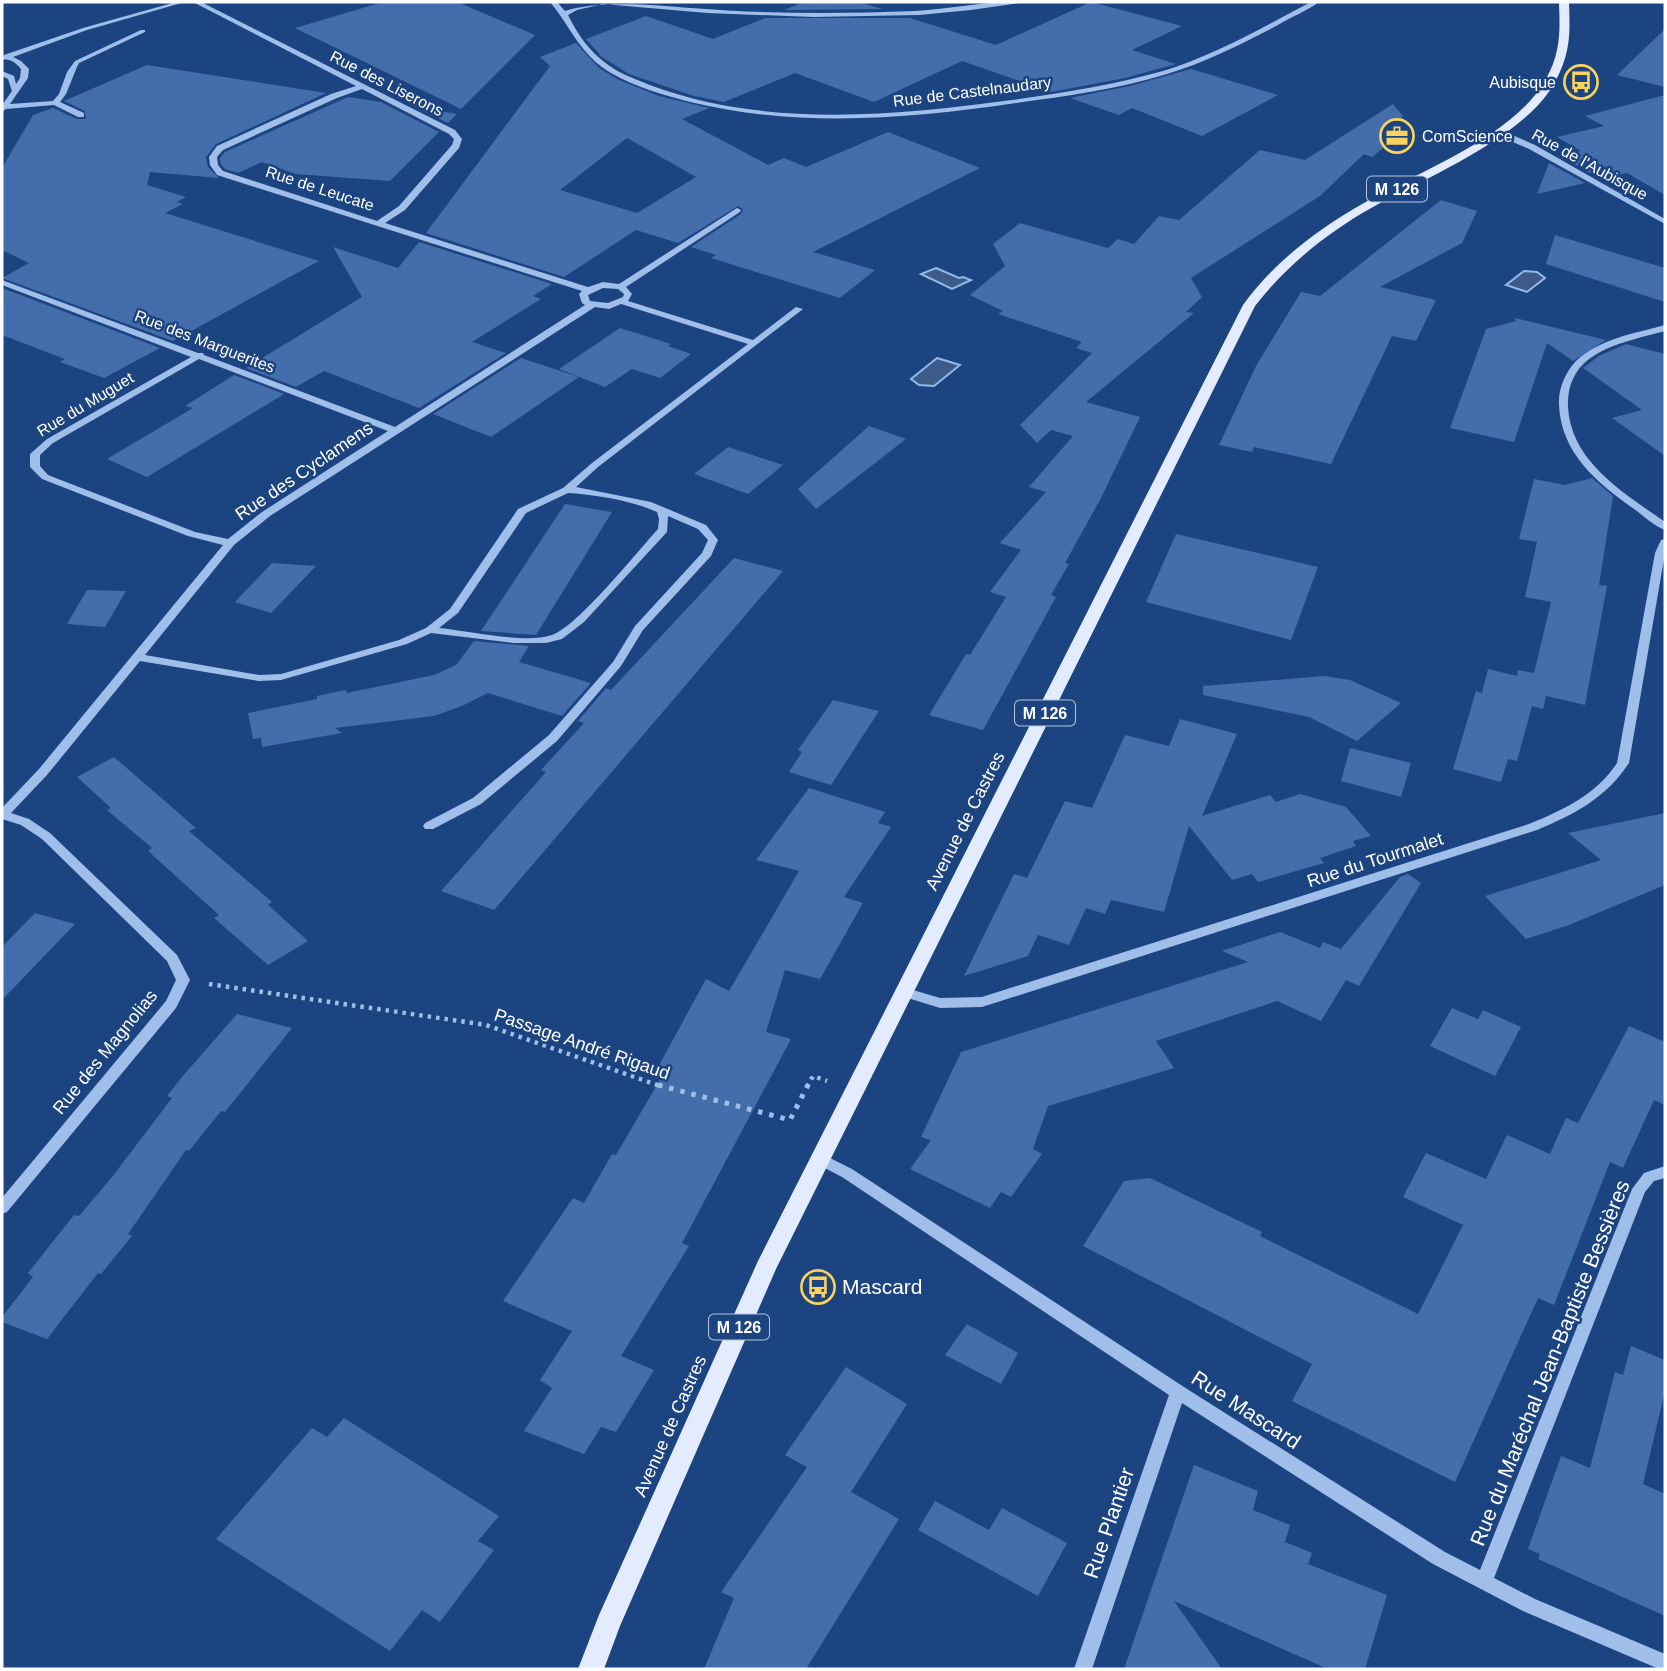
<svg xmlns="http://www.w3.org/2000/svg" width="1667" height="1671" viewBox="0 0 1667 1671" font-family="Arial,sans-serif">
	<style>
		.water { fill: #3d5b88; stroke: #92b9ec; stroke-width: 2 }
		.building { fill: #446eab; fill-rule: evenodd }
		.lines { fill: none; stroke-linecap: round; stroke-linejoin: round }
		.path-far1 { stroke: #9fbeea; stroke-width: 4.5; stroke-dasharray: 3.5 5; stroke-linecap: butt }
		.path { stroke: #9fbeea; stroke-width: 5; stroke-dasharray: 4.5 7; stroke-linecap: butt }
		.minor { fill: #9fbeea; fill-rule: evenodd }
		.major { fill: #e3ecfe; fill-rule: evenodd }
		.labels { text-anchor: middle; stroke-width: 5; stroke-linejoin: round; paint-order: stroke }
		.far-poi-label { font-size: 16px; fill: #fff; stroke: #1b4481; text-anchor: end }
		.far-street-label { font-size: 16px; fill: #fff; stroke: #1b4481 }
		.shield { fill: #1b4481; stroke: #bbc7d9; stroke-width: 2 }
		.shield-label { font-size: 16px; font-weight: bold; fill: #fff }
		.street-label { font-size: 18px; fill: #fff; stroke: #1b4481 }
		.near-poi-label { font-size: 21px; fill: #fff; stroke: #1b4481; text-anchor: start }
		.near-street-label { font-size: 21px; fill: #fff; stroke: #1b4481 }
	</style>
	<rect width="100%" height="100%" fill="#1b4481"/>
	<g class="water">
		<path d="M936,268L959,278L963,277L971,280L952,289L921,274Z"/>
		<path d="M1524,271L1537,272L1545,278L1527,292L1506,285Z"/>
		<path d="M937,358L960,365L934,386L919,385L911,379Z"/>
	</g>
	<g class="building">
		<path d="M383,2H457L535,35L461,109L295,28Z"/>
		<path d="M804,2H859L883,9L784,10Z"/>
		<path d="M1091,2L1182,26L1132,50L1176,64L1125,78L1051,92L962,61L874,102L795,73L724,102L694,96L629,74L602,57L586,39L646,16L713,39L765,18H910L996,45Z"/>
		<path d="M1665,29V87L1617,75Z"/>
		<path d="M576,43L599,68L619,80L659,96L709,108L682,119L768,165L784,158L806,167L888,132L980,168L813,252L875,270L840,298L711,258L716,255L691,247L741,214L743,209L738,206L678,243L636,230L564,277L426,233L550,66L540,57ZM627,138L696,177L637,213L560,190Z"/>
		<path d="M147,65L326,93L216,144L206,157L208,167L219,178L150,172L147,185L186,197L177,202L183,204L165,213L319,261L173,341L2,278L29,263L2,250V168L33,115L53,108L77,119H86L85,111L64,101Z"/>
		<path d="M1191,69L1278,95L1202,136L1132,108L1119,115L1070,98L1130,86Z"/>
		<path d="M1665,95V195L1627,173L1601,179L1560,156L1581,151L1557,137L1604,126L1585,116Z"/>
		<path d="M348,97L381,102L439,132L390,181L296,174L262,162L238,173L225,169L221,164L220,158L225,152Z"/>
		<path d="M1393,104L1403,116L1391,128L1404,131L1372,157L1364,154L1320,196L1191,278L1202,297L1186,312L1194,313L1086,402L1140,417L1101,498L1065,563L1069,564L1051,595L1056,597L983,730L929,715L966,654L970,655L1006,597L990,592L1021,550L1000,543L1046,492L1029,487L1073,436L1051,430L1037,443L1020,425L1092,353L1076,348L1082,342L998,314L1003,311L970,295L1005,266L993,244L1020,223L1108,248L1118,239L1134,244L1159,216L1179,220L1260,150L1305,160Z"/>
		<path d="M416,107L457,114L448,123Z"/>
		<path d="M1549,163L1585,183L1537,194Z"/>
		<path d="M1441,200L1477,211L1462,243L1380,287L1436,300L1416,341L1392,336L1331,464L1254,447L1252,452L1219,445L1256,366L1301,292L1320,296Z"/>
		<path d="M1555,235L1665,268V302L1546,264Z"/>
		<path d="M419,242L552,284L533,296L541,299L472,342L506,353L419,408L324,371L296,387L246,368L362,297L333,247L398,268Z"/>
		<path d="M2,288L160,348L104,378L60,362L65,359L2,335Z"/>
		<path d="M1515,318L1606,340L1573,361L1547,343L1514,442L1450,428L1486,329L1516,321Z"/>
		<path d="M620,328L671,344L668,346L691,354L660,378L632,369L605,387L559,369Z"/>
		<path d="M1626,344L1665,354V456L1612,418L1642,410L1583,368L1599,356Z"/>
		<path d="M521,358L579,377L491,437L433,414Z"/>
		<path d="M234,375L284,394L147,477L107,459L193,408L185,406Z"/>
		<path d="M869,426L906,439L816,509L798,489Z"/>
		<path d="M728,447L783,465L748,494L694,474Z"/>
		<path d="M1592,478L1613,496L1599,585L1607,586L1585,705L1546,696L1543,709L1532,706L1517,761L1508,759L1501,782L1453,769L1476,691L1482,693L1488,669L1517,676L1518,670L1534,673L1551,602L1525,597L1537,542L1519,539L1534,479L1565,485Z"/>
		<path d="M565,504L612,512L536,635L481,631Z"/>
		<path d="M1176,534L1318,567L1291,640L1146,602Z"/>
		<path d="M734,558L783,571L494,910L441,891L546,772L541,770L584,723L578,721L606,688L611,690Z"/>
		<path d="M272,563L316,566L271,613L235,602Z"/>
		<path d="M87,590L126,591L105,627L67,624Z"/>
		<path d="M474,641L529,646L519,662L591,683L562,716L488,693L462,706L434,716L335,728L342,733L262,747L261,738L253,739L248,713L317,699V696L345,690L347,693L434,675L456,665Z"/>
		<path d="M1324,676L1350,680L1401,703L1357,741L1309,717L1203,695V686Z"/>
		<path d="M833,700L879,711L831,785L789,772L802,752L798,750Z"/>
		<path d="M1180,719L1237,734L1202,816L1270,795L1276,802L1300,794L1346,807L1371,836L1353,841L1356,846L1320,858L1324,863L1258,882L1252,874L1232,880L1189,826L1164,912L1111,900L1105,914L1086,908L1069,945L1038,935L1028,956L964,976L1014,874L1027,878L1065,801L1092,808L1125,735L1169,746Z"/>
		<path d="M1350,748L1411,763L1401,797L1341,781Z"/>
		<path d="M114,757L196,828L189,831L272,902L268,905L308,941L268,965L214,918L219,915L148,851L152,848L107,810L111,808L77,777Z"/>
		<path d="M809,788L885,812L878,823L891,827L844,897L863,903L820,979L785,970L766,1032L791,1039L682,1243L689,1246L621,1356L654,1370L616,1432L601,1427L584,1454L524,1431L552,1388L540,1380L572,1331L503,1301L573,1198L584,1203L612,1154L616,1155L665,1071L657,1069L706,979L729,991L799,871L756,860Z"/>
		<path d="M1665,813V885L1569,925L1526,939L1485,896L1601,860L1568,833Z"/>
		<path d="M1408,874L1421,883L1359,986L1346,980L1321,1021L1277,1001L1156,1041L1174,1068L1048,1106L1033,1149L1042,1154L1011,1197L1001,1192L990,1208L910,1169L931,1140L921,1137L961,1052L1248,962L1222,951L1280,932L1320,948L1323,942L1341,949L1400,877Z"/>
		<path d="M35,913L75,924L2,1000V947Z"/>
		<path d="M1452,1008L1478,1019L1483,1010L1521,1027L1495,1076L1430,1046Z"/>
		<path d="M237,1014L292,1028L225,1112L221,1111L189,1151L186,1150L128,1234L132,1236L101,1274L98,1273L47,1339L2,1322V1317L33,1277L28,1273L74,1215L79,1216L112,1177L172,1098L167,1096L182,1077Z"/>
		<path d="M1629,1026L1665,1042V1105L1654,1100L1623,1168L1610,1162L1554,1305L1538,1298L1455,1482L1292,1401L1312,1364L1083,1246L1124,1181L1150,1178L1262,1232L1260,1236L1418,1314L1463,1225L1403,1197L1426,1153L1486,1179L1507,1135L1550,1154L1566,1118L1578,1123Z"/>
		<path d="M967,1324L1018,1353L1001,1384L945,1355Z"/>
		<path d="M1631,1346L1665,1360V1391L1643,1484L1665,1494V1616L1538,1559L1540,1554L1528,1549L1561,1456L1590,1468L1615,1372L1623,1375Z"/>
		<path d="M846,1367L907,1404L851,1492L899,1519L806,1669H704L734,1598L721,1592L807,1467L785,1455Z"/>
		<path d="M344,1418L499,1516L478,1541L494,1550L440,1622L422,1610L390,1651L216,1539L312,1428L327,1437Z"/>
		<path d="M1194,1465L1258,1491L1253,1510L1290,1525L1285,1542L1312,1553L1308,1564L1387,1595L1365,1669H1328L1174,1601L1222,1669H1124Z"/>
		<path d="M935,1501L989,1530L1002,1508L1067,1543L1038,1596L918,1530Z"/>
	</g>
	<g class="lines">
		<g class="path-far1">
			<path d="M209,984L486,1025L663,1087"/>
			<path d="M807,1087L813,1076L827,1081"/>
		</g>
		<path class="path" d="M658,1085L790,1120L808,1085"/>
		<g class="minor">
			<path d="M176,2H185L87,30L13,57L21,61L29,69L28,78L10,104L53,101L59,94L67,72L75,61L141,30H145V32L79,63L77,67L66,94L60,102L84,113V117H78L54,105L6,109L2,112V105L12,91L8,79L2,76V71L14,76L16,84L20,78L21,69C16,63 10,58 2,60L4,55L83,28Z"/>
			<path d="M193,2H201L455,130L462,139L459,148L405,210L385,223L588,287L603,282L619,284L737,208L741,210L740,212L626,287L632,294L628,301L753,340L796,307L803,309L598,467L576,487L651,502L706,525L718,540L711,556L643,630L621,666L557,741L481,804L433,829H425L423,826L425,823L473,798L549,735L613,662L635,626L702,553L708,540L698,529L668,516L667,532L584,622L562,639L546,643H514L431,633L407,644L281,680L259,681L140,661L47,775L11,813L29,819L50,833L177,955L190,980L176,1008L7,1212L2,1214V1198L166,1001L176,980L167,961L42,839L21,825L2,819V808L39,769L223,545L188,536L42,479L30,467V454L47,439L191,357L2,285V280L198,353H203L204,355L395,427L585,305L582,303L579,294L582,291L217,175L210,165L209,157L217,146L331,94L356,86ZM362,89L449,134L454,139L452,145L399,206L377,221L223,171L218,165L217,157L223,150L337,98ZM603,288L618,289L624,294L623,297L608,303L590,301L588,295ZM621,304L748,344L592,463L563,488L518,509L450,609L426,628L399,640L281,674L259,675L145,655L234,545L270,516L595,307L609,309ZM199,359L388,431L262,512L228,539L195,532L48,475L40,466V455L53,443ZM568,493C597,495 630,500 657,512L659,519L658,529C637,552 577,627 552,635C524,644 470,631 439,628L458,613L526,513Z"/>
			<path d="M550,2H557L565,11C597,0 655,5 691,8C765,14 840,14 915,11C952,9 990,0 1026,2L971,10L919,15L813,17L707,13L603,4L577,10L568,15C578,35 589,51 607,64C620,74 635,79 650,85C764,128 894,116 1012,100C1062,93 1113,85 1163,71C1215,55 1263,27 1311,2H1319C1307,11 1291,17 1278,25C1242,44 1206,62 1167,74C1118,89 1067,96 1016,103C908,119 797,128 690,102C664,95 635,87 611,73C580,55 571,27 550,2Z"/>
			<path d="M1497,131H1503L1535,145L1665,219V224L1529,149L1497,135Z"/>
			<path d="M1665,325V331C1640,338 1611,343 1589,359C1574,370 1567,388 1568,407C1571,462 1624,493 1665,522V530C1654,526 1644,516 1634,509C1597,483 1561,453 1559,405C1558,389 1565,373 1576,361C1599,339 1636,333 1665,325Z"/>
			<path d="M1665,539V553L1629,763C1606,798 1575,814 1537,830L982,1007L940,1008L898,995L896,992L898,989L903,987L940,998L982,997L1529,824C1563,810 1596,795 1617,763L1655,553L1661,540Z"/>
			<path d="M822,1154L852,1169L1184,1387L1445,1552L1480,1570L1632,1189L1644,1173L1665,1166V1178L1654,1181L1645,1192L1494,1578L1535,1599L1665,1654V1669H1659L1523,1611L1433,1564L1182,1403L1092,1669H1074L1169,1395L842,1177L817,1164L815,1160L817,1156Z"/>
		</g>
		<path class="major" d="M1559,2H1569C1570,33 1571,51 1556,80C1528,136 1427,177 1373,207C1328,232 1287,265 1255,306L776,1269L620,1626L604,1669H578L599,1615L758,1261L1243,305C1274,262 1318,229 1364,203C1418,172 1515,136 1546,79C1561,52 1560,31 1559,2Z"/>
	</g>
	<defs>
		<g id="bus-ring" transform="scale(1.75)"><circle r="9.5" fill="#1b4481" stroke="#fbd35c" stroke-width="1.5"/><path d="M-5-6H5V4H4V6H2V4H-2V6H-4V4H-5ZM-3.5-4V0h7V-4ZM-3.5 1.2v1.5H-2V1.2ZM2 1.2v1.5H3.5V1.2Z" fill="#fbd35c"/></g>
		<g id="office-ring" transform="scale(1.75)"><circle r="9.5" fill="#1b4481" stroke="#fbd35c" stroke-width="1.5"/><path d="M-6-3h4V-5.5h4V-3h4V5H-6ZM-1-4.5V-3h2v-1.5ZM-6 0V1H6V0Z" fill="#fbd35c"/></g>
	</defs>
	<g fill-rule="evenodd">
		<use href="#bus-ring" x="1581" y="82"/>
		<use href="#office-ring" x="1397" y="136"/>
		<use href="#bus-ring" x="818" y="1287"/>
	</g>
	<g class="labels">
		<g class="far-poi-label">
			<text x="1556" y="88">Aubisque</text>
			<text x="1422" y="142" text-anchor="start">ComScience</text>
		</g>
		<g class="far-street-label">
			<text transform="translate(387 83) rotate(27)" y="6">Rue des Liserons</text>
			<text transform="translate(972 91) rotate(-7)" y="6">Rue de Castelnaudary</text>
			<text transform="translate(1590 164) rotate(29)" y="6">Rue de l'Aubisque</text>
			<text transform="translate(320 188) rotate(18)" y="6">Rue de Leucate</text>
			<text transform="translate(205 341) rotate(21)" y="6">Rue des Marguerites</text>
			<text transform="translate(85 404) rotate(-31)" y="6">Rue du Muguet</text>
		</g>
		<g class="shield">
			<rect x="1367" y="176.5" width="60" height="25" rx="5"/>
			<rect x="1015" y="700.5" width="60" height="25" rx="5"/>
			<rect x="709" y="1314.5" width="60" height="25" rx="5"/>
		</g>
		<g class="shield-label">
			<text x="1397" y="195">M 126</text>
			<text x="1045" y="719">M 126</text>
			<text x="739" y="1333">M 126</text>
		</g>
		<g class="street-label">
			<text transform="translate(304 471) rotate(-34)" y="6">Rue des Cyclamens</text>
			<text transform="translate(965 821) rotate(-63)" y="6">Avenue de Castres</text>
			<text transform="translate(1375 860) rotate(-18)" y="6">Rue du Tourmalet</text>
			<text transform="translate(582 1044) rotate(19)" y="6">Passage André Rigaud</text>
			<text transform="translate(105 1052) rotate(-51)" y="6">Rue des Magnolias</text>
			<text transform="translate(670 1426) rotate(-66)" y="6">Avenue de Castres</text>
		</g>
		<g class="near-poi-label">
			<text x="842" y="1294">Mascard</text>
		</g>
		<g class="near-street-label">
			<text transform="translate(1550 1363) rotate(-68)" y="7">Rue du Maréchal Jean-Baptiste Bessières</text>
			<text transform="translate(1246 1410) rotate(33)" y="7">Rue Mascard</text>
			<text transform="translate(1109 1523) rotate(-71)" y="7">Rue Plantier</text>
		</g>
	</g>
	<rect width="1667" height="1671" fill="none" stroke="#ffffff" stroke-width="7"/>
</svg>
